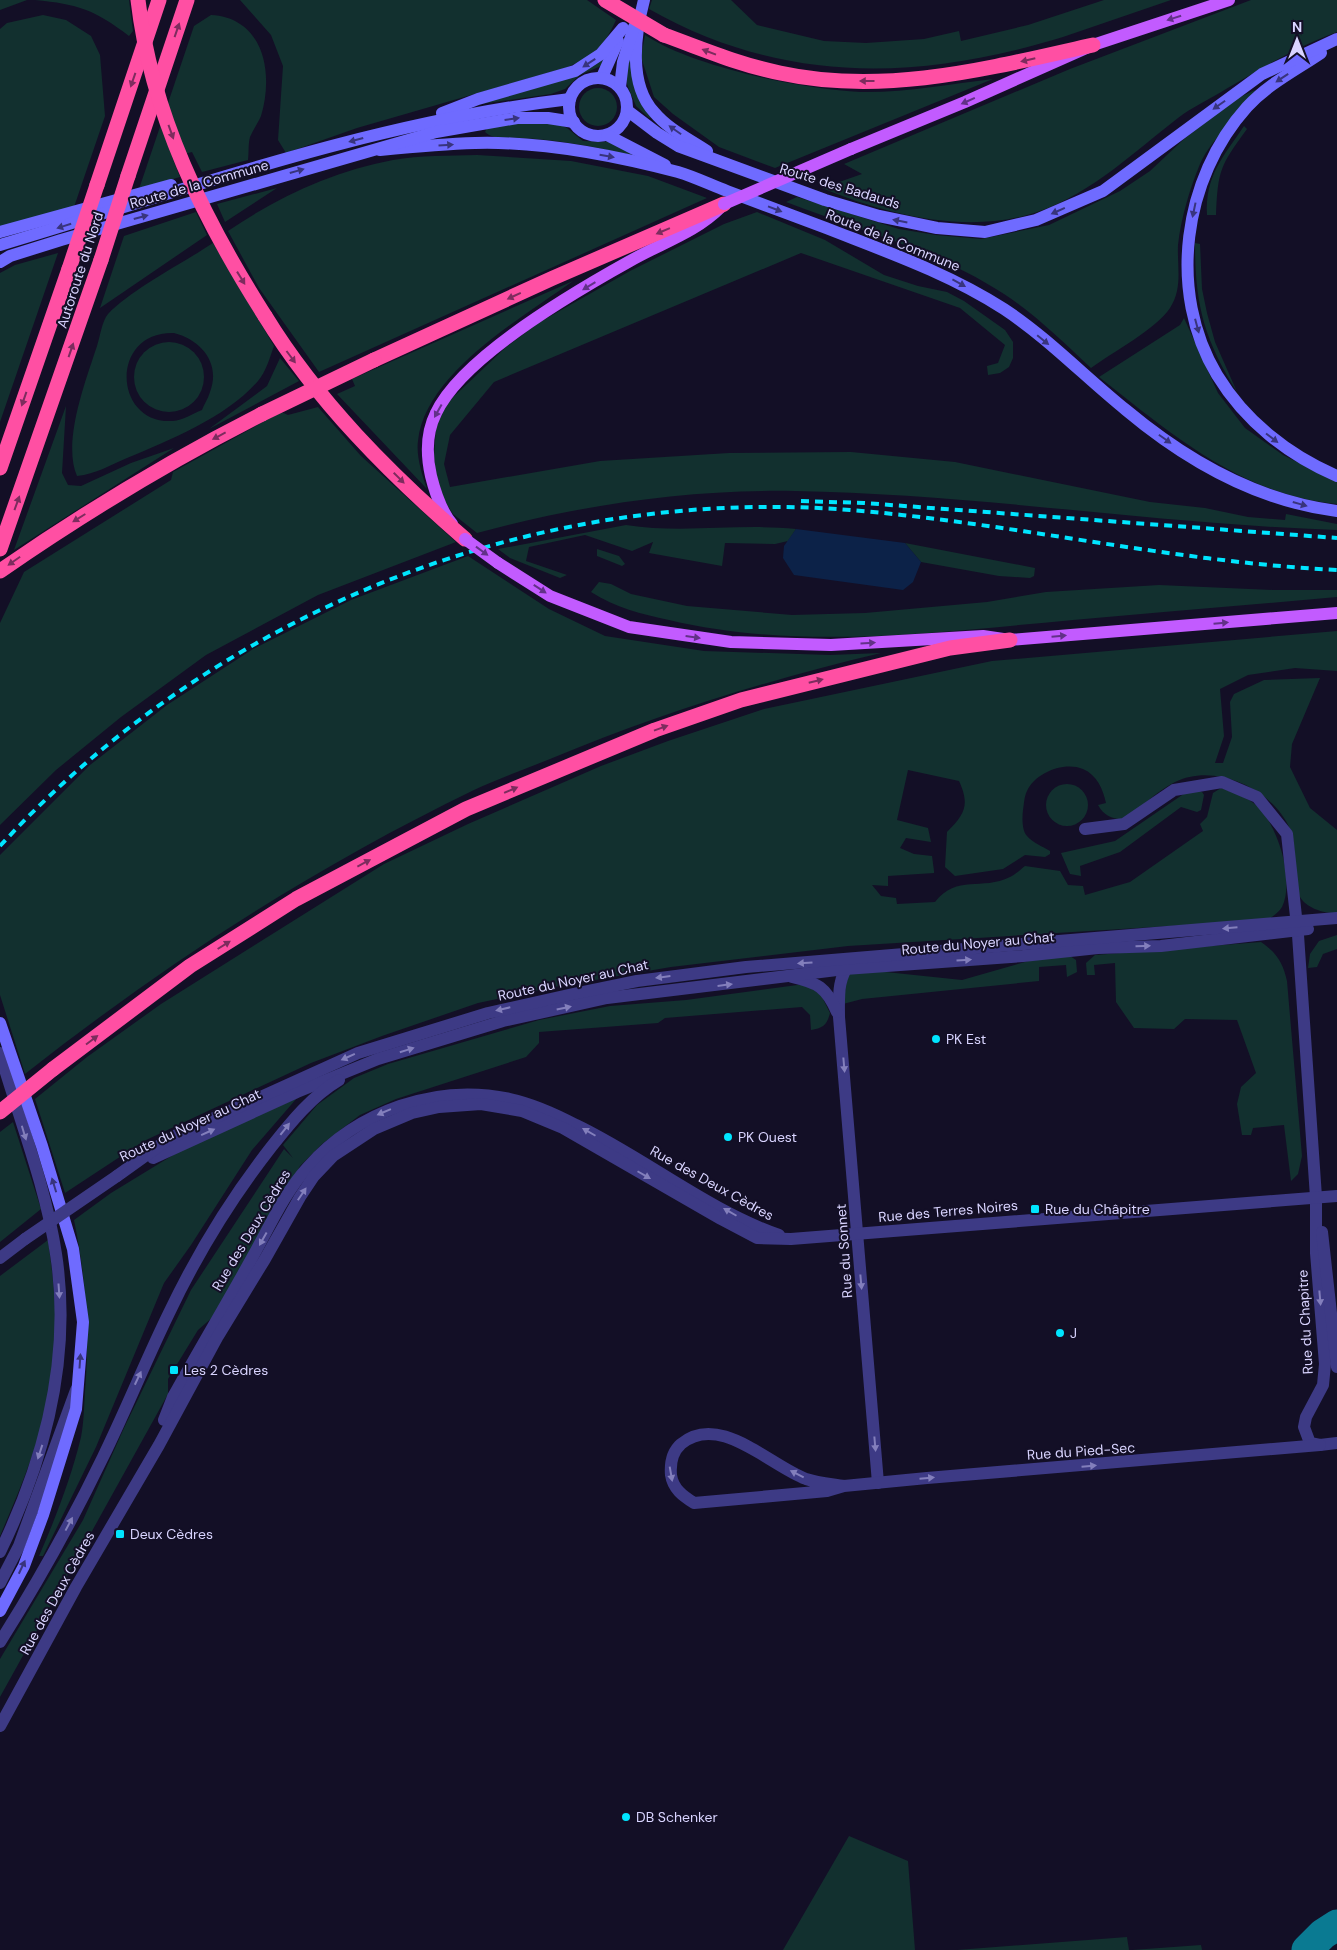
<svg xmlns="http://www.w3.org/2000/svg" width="1337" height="1950" viewBox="0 0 1337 1950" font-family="'DM Sans',sans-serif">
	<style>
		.green { fill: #12302f; fill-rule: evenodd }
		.water { fill: #0c2248 }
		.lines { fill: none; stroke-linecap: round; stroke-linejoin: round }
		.taxiway { stroke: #0a7a92; stroke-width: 31 }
		.minor { stroke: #3d3a85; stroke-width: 12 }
		.tertiary { stroke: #3d3a85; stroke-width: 12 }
		.secondary { stroke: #6f6bff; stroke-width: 12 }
		.primary { stroke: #c25bff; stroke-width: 12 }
		.motorway { stroke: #ff4fa3; stroke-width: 15 }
		.rail { stroke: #00e5ff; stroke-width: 4; stroke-dasharray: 8 6; stroke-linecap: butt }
		.tertiary-bridge { stroke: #3d3a85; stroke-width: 12 }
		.primary-bridge { stroke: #c25bff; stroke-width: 12 }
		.motorway-bridge { stroke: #ff4fa3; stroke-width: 15 }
		.oneway { fill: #623188 }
		.oneway2 { fill: #7d2c5e }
		.oneway3 { fill: #38347d }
		.oneway4 { fill: #837fbc }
		.poi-dot { fill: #00e5ff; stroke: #130f26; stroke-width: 2 }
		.labels { text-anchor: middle; stroke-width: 4; stroke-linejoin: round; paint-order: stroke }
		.street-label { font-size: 14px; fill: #d9d4ff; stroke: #130f26 }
		.poi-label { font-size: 14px; fill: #d9d4ff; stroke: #130f26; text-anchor: start }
	</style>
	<rect width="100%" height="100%" fill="#130f26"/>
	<g class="green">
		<path d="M0,0H27L0,10Z"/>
		<path d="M35,0H129L133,31L129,36C95,10 78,4 35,0Z"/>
		<path d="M240,0H587L616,20C604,47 594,55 568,67L357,128L286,153L278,140L283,66L271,35Z"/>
		<path d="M652,0H731L757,25L824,41L866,43L924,39L959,31L961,41L1028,25L1104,0H1171C1135,12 1099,25 1063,37C919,81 783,85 649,9Z"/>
		<path d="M1251,0H1337V32C1298,46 1262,68 1226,89C1210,99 1192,107 1178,118C1134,152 1093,192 1040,211C971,236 887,215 822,188L862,174L844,164L1070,69Z"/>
		<path d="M43,15L66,20L91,36L100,55L105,116L74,207L0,227V29L7,23Z"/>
		<path d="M211,15C264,18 274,73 261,116C258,123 253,130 250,137C248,144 249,153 248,160L202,172L192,152L172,157L180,177L139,189L194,26Z"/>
		<path d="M645,35C693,67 802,89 860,92C904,93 950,84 993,79L775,168L719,147L673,114L654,97L641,57Z"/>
		<path d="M605,54L601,66L580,75L565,89L551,94L481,104Z"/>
		<path d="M632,58L653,117L649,118L636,106L628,87L625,78L628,59Z"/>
		<circle cx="598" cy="107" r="19"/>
		<path d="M1255,90C1241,117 1213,135 1200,164C1190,188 1181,218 1178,245C1177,267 1183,288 1170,308C1156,329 1113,352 1091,368C1063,342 1036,315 1004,294C938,251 859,230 786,202L797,197L899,229L936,235L981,239L1049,225L1120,191L1150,171L1184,139L1238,98Z"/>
		<path d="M510,123L559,124L567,128L583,141L611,142L631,151V155C594,147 557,139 519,138C509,137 493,140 485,132L487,128Z"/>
		<path d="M1244,126L1247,129C1220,166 1218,170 1216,215H1207C1205,176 1223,157 1244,126Z"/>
		<path d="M477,155L571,161L648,176L707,198L319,372L259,288L228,231C278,197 333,171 393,160C420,155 450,156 477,155Z"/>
		<path d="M277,188L225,222L217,204Z"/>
		<path d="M196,212L207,235L100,308L124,236Z"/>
		<path d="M757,212L825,240L884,275L918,286L947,292L964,301L1005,330L1013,342V358L1009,367L1000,373L988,375L987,366L998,363L1005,345L960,308L801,253L494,382L450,435L444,464L450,487L600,461L729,453L851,452L955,462L1150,502L1205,508L1248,517L1285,520L1286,514L1337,524V530C1156,524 976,494 795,491C688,489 580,505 477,533L453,514L443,498L436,479L434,455L436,427L446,404L505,348L540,322L630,271L724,224Z"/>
		<path d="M213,243L274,346C270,357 266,372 258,381C227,417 170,440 127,458C110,465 96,474 77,476C62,442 86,380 97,346C100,337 102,321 108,314C132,289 183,263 213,243ZM174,333C201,340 221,363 210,392C208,399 204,404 202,410C192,414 183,420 173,421C113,425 109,331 174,333Z"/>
		<path d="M1195,243L1200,244L1202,289L1207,313L1215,342L1237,392C1204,339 1195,305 1195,243Z"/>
		<path d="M58,253L0,422V273L15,265Z"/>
		<path d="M573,281C522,318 425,373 418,441C416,456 422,475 427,489L337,394L355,386L352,379Z"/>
		<path d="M1184,318L1218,393L1245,428L1283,455L1337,482V504C1243,496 1170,433 1099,377L1180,325Z"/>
		<circle cx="169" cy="377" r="35"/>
		<path d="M280,358L299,381L209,429L267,386Z"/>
		<path d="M66,406L62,473L68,485L81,486L131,463L174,448L14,550Z"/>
		<path d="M318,407L361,456L456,542L318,595L206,655L121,717L56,770L0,825V623L24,572L171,480L173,472L281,412L288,415Z"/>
		<path d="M626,525C682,534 740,523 796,529L788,541L775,544L725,543L722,566L649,553L653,542L632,551L585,535L529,547L526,561L567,575L560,578L510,558L498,549Z"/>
		<path d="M905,543L1035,568L1034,576L1030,578L999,576L921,562Z"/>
		<path d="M597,549L619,556L625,564L622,566L597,556Z"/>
		<path d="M468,556L549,609L605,636L704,651L830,655L881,653C767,680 658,714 550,759C525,769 498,779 474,790C313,868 166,963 25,1074L0,995V855L90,765L167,705L253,649L351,600Z"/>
		<path d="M599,582L611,584L631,594L687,606L792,615L865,613L987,602L1046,592L1159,585L1273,590H1337V597C1249,605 1161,612 1073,620C940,632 800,651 669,620C641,614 616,608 591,592Z"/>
		<path d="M1337,631V671L1295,668L1248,675L1220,689L1224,736L1215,763H1223L1232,737L1230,702L1234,694L1264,680L1320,678L1292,744L1290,767L1310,808L1337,830V913C1325,914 1306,908 1300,897C1290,876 1299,849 1290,829C1273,789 1215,762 1175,782C1157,791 1141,807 1126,819C1113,820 1104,816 1098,805L1106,803C1103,789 1097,775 1083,769C1064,761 1035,773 1027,791C1024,797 1024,805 1023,810C1022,818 1022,831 1027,836C1033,843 1042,846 1050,851V854L1045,857L1025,855L1003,869L955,876L945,867L947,832C965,814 970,805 959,781L908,770L897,820L928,828L931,842L906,838L900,848L914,854L932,856L934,871V873L888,876V886L872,885L881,896L896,898L897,904L935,902C957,874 982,891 1010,877C1015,875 1021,869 1025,866L1060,871L1068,885L1083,886L1085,895L1130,882L1203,831L1200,824L1207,817L1213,793L1221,788C1234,793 1248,797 1258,807C1278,826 1295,881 1282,907C1279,912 1272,917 1268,920L848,946L671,967L554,987L478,1003L382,1036L311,1063L210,1110L144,1141L65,1193L35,1099L87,1057L161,1004L384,864L468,824L601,766L668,741L764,709L992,661Z"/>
		<circle cx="1067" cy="805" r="21"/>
		<path d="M1195,790L1202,792L1204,795L1201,810L1197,812L1181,807L1120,852L1080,866L1081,876L1070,874L1061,853L1115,841L1185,793Z"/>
		<path d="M1337,935V949L1323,954L1317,967L1308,968L1310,954L1319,941Z"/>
		<path d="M1261,942C1277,953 1283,963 1287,981L1302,1156L1298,1174L1291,1181L1284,1125L1253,1128L1251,1135H1242L1237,1104L1241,1087L1256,1073L1237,1020L1185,1019L1174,1029L1134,1028L1116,1002L1115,963L1094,965L1095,975H1087L1086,963L1095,955Z"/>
		<path d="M1070,956L1076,960L1077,972L1067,977L1066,965L1039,967V981L862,999L843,1004L848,973L876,971L962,980L1032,960Z"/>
		<path d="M805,984L821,995L830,1013C827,1025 823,1028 811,1030L810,1015L802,1007L665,1018L658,1023L539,1032V1043L526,1057L396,1099L360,1115L322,1144L300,1166L214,1316L198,1330L168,1379V1394L0,1697V1659L83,1520L124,1428L191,1290L284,1149L293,1158L283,1145L317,1105L354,1078L388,1064L539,1020L610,1006L686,1000Z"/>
		<path d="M297,1098L252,1150L191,1245L164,1283L96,1447L43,1556H39C56,1517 71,1478 81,1437C84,1422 84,1406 85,1391C90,1331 86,1279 74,1220L111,1193L183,1149Z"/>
		<path d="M13,1122L41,1209L0,1242V1132Z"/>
		<path d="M48,1240C55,1289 60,1342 50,1392C40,1442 20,1489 0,1536V1276Z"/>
		<path d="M849,1836L908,1861L915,1950H783Z"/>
		<path d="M1127,1937L1129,1950H957Z"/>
		<path d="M1201,1945L1202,1950H1132Z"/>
	</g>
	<path class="water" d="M796,529L905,543L921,562L913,582L903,590L794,575L783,558L784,546Z"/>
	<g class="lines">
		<path class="taxiway" d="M1307,1950L1323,1934L1337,1925"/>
		<g class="minor">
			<path d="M1085,829L1124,824L1174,790L1222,782L1257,797L1287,834L1298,935L1316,1197V1253L1325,1364L1323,1385L1306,1417L1304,1427L1310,1443L1320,1445L1337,1443"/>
			<path d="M851,962C837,978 839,997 839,1017L878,1483"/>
			<path d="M792,977C818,983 826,987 837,1012"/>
			<path d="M1322,1232L1337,1367"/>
			<path d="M164,1420L173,1397C199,1350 226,1305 252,1258C269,1228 284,1193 308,1167C358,1111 436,1083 510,1099C533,1104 555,1114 576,1125C643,1157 709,1211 779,1235"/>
			<path d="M844,1486C832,1484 818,1483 806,1479C769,1465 719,1412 681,1444C672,1452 670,1463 671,1475C673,1489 683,1496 694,1503L827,1491L844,1486L927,1478L1320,1445"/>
			<path d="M0,1726L76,1587L159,1445L218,1336L265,1259L300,1197L314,1176L333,1156L374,1129L412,1113L439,1107L481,1104L522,1111L563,1128L721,1219L757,1238L791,1239L1337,1196"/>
		</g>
		<g class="tertiary">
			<path d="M0,1053C19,1118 46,1187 56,1254C72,1358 45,1459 0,1552"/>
			<path d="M153,1158L297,1092L378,1059L503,1021L607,998L845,969L1023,956L1098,948L1161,946L1308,929"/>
			<path d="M117,1176L170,1138L358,1053L488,1013L573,994L637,981L746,967L1337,918"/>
			<path d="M0,1258L25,1239"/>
			<path d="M0,1583L19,1546L76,1390"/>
			<path d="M0,1642C38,1582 72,1521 103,1457C126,1410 146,1360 169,1313C197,1254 232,1197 272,1146C291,1122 312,1096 339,1080"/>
		</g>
		<g class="secondary">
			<path d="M644,0C635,34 628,84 654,112C668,129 689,139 707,151"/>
			<path d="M1321,53C1296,70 1268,84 1247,107C1183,178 1167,292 1217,375C1245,421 1288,455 1337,476"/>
			<path d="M602,77L618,41"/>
			<circle cx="598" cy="107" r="29"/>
			<path d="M620,87L623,62L634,27"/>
			<path d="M628,111L657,133L678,146L825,200L879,216L937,228L985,232L1036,220L1103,191L1262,74L1337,39"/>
			<path d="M442,113L478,99L575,71L601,54L623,28"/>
			<path d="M607,135L665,165"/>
			<path d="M380,150C411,147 443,144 475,143C542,141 613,155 678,172C695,177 711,185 727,191C760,203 793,216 826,228C887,252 948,273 1004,309C1048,338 1085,377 1126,410C1187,461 1257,501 1337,511"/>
			<path d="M0,232L171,185"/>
			<path d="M0,245C188,189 374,122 570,99"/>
			<path d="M0,262L10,256L61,240L436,132L517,118H548L574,122"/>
			<path d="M0,1023L42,1146L73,1249L83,1322L76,1409L43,1515L24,1566L0,1611"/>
		</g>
		<g class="primary">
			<path d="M851,149L965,102L1093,45L1229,0"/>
			<path d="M452,524C441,511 435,492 431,476C426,454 426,433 436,413C462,357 576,291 630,261C661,243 695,233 721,207"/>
			<path d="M498,563L550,596L629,627L731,642L831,645L983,636L1010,640L1337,613"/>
		</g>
		<g class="motorway">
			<path d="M664,35C703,49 740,65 780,73C885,96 990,68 1093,45"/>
			<path d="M128,176L187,0"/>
			<path d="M97,185L159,0"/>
			<path d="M265,316C317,401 390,474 465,539"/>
			<path d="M374,360L553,278L724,204"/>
			<path d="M0,468L69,269"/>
			<path d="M0,549L101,260"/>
			<path d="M0,571C84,513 171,460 262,414"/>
			<path d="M53,1069L190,966L296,899L466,809L655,730L741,700L950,648L1010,640"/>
		</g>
		<g class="rail">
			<path d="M801,501L864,503L1337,538"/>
			<path d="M0,846C216,612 532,485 850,510C1013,523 1173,562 1337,570"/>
		</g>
		<path class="tertiary-bridge" d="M25,1239L117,1176"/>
		<g class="primary-bridge">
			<path d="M724,204L851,149"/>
			<path d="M465,539L498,563"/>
		</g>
		<g class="motorway-bridge">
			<path d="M138,0C151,114 204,220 265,316"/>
			<path d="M605,0L664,35"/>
			<path d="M101,260L128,176"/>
			<path d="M69,269L97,185"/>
			<path d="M262,414L374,360"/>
			<path d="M0,1112L53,1069"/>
		</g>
	</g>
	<defs><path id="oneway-solid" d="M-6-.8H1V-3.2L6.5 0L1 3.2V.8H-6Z" transform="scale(1.25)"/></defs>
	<g class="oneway">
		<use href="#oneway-solid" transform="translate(1174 18) rotate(162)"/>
		<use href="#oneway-solid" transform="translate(968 101) rotate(156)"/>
		<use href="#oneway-solid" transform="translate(589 286) rotate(149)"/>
		<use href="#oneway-solid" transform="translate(438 411) rotate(119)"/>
		<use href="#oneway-solid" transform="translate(482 551) rotate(36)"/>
		<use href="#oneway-solid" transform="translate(540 589) rotate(33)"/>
		<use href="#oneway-solid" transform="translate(1221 623) rotate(-5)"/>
		<use href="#oneway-solid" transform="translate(1059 636) rotate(-5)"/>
		<use href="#oneway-solid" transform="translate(693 637) rotate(8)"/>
		<use href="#oneway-solid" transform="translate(868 643) rotate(-3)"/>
	</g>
	<g class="oneway2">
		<use href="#oneway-solid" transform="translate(177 30) rotate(-71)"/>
		<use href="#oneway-solid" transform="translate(709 52) rotate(-159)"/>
		<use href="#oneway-solid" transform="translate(1028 60) rotate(167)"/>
		<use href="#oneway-solid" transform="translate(133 80) rotate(109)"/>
		<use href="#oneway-solid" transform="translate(867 81) rotate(180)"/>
		<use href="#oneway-solid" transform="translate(171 132) rotate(70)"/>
		<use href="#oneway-solid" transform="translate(663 231) rotate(157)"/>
		<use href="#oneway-solid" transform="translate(241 278) rotate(58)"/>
		<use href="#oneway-solid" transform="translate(514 296) rotate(155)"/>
		<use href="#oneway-solid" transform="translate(71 350) rotate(-71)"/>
		<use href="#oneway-solid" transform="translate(291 357) rotate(53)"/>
		<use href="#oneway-solid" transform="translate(24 399) rotate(109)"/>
		<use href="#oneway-solid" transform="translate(219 436) rotate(152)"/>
		<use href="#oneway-solid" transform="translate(399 478) rotate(45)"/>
		<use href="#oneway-solid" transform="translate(17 503) rotate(-70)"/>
		<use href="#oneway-solid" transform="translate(79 518) rotate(148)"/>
		<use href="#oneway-solid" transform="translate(14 561) rotate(145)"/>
		<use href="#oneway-solid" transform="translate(816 681) rotate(-14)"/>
		<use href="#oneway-solid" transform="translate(661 728) rotate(-20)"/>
		<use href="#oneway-solid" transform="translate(511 790) rotate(-23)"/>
		<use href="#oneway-solid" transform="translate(364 863) rotate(-28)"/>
		<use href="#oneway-solid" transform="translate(224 945) rotate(-32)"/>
		<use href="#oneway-solid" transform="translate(92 1040) rotate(-37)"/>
	</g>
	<g class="oneway3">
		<use href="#oneway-solid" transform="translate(589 63) rotate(147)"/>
		<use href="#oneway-solid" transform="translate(1282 78) rotate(146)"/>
		<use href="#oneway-solid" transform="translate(1219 105) rotate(145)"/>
		<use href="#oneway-solid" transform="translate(512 119) rotate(-8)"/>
		<use href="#oneway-solid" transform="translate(675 130) rotate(-145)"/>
		<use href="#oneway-solid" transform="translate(356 140) rotate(165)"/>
		<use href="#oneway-solid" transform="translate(446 145) rotate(-4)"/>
		<use href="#oneway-solid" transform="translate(607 156) rotate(10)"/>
		<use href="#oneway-solid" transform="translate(297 171) rotate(-16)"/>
		<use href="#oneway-solid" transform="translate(775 209) rotate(21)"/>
		<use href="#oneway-solid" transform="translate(1194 210) rotate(102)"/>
		<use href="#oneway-solid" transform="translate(1058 211) rotate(156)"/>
		<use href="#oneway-solid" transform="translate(141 217) rotate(-15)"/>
		<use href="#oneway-solid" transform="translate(900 221) rotate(-169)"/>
		<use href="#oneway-solid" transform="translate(64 226) rotate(163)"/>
		<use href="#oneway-solid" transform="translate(959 283) rotate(29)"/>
		<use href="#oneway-solid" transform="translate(1197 326) rotate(75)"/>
		<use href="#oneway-solid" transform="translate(1043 340) rotate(39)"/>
		<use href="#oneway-solid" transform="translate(1272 438) rotate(37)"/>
		<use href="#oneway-solid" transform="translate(1165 439) rotate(35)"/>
		<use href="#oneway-solid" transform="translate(1300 504) rotate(16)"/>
		<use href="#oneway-solid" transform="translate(54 1185) rotate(-107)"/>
		<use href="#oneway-solid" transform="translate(80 1361) rotate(-86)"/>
		<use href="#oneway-solid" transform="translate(22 1567) rotate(-65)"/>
	</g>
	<g class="oneway4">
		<use href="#oneway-solid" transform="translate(1230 928) rotate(175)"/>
		<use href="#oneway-solid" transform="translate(1143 946) rotate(-2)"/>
		<use href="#oneway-solid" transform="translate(964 960) rotate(-4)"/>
		<use href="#oneway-solid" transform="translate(805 963) rotate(176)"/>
		<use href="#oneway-solid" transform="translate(663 977) rotate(173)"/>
		<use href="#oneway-solid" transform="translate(725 985) rotate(-7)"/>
		<use href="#oneway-solid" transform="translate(564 1008) rotate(-12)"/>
		<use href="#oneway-solid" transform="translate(503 1009) rotate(167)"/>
		<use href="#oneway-solid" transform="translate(407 1050) rotate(-17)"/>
		<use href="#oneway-solid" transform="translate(348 1057) rotate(156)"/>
		<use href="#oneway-solid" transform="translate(844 1065) rotate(85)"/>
		<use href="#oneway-solid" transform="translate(384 1112) rotate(157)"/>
		<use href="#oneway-solid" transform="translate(285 1129) rotate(-52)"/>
		<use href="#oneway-solid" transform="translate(208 1132) rotate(-24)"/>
		<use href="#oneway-solid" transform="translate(589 1132) rotate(-150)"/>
		<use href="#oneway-solid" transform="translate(24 1133) rotate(73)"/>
		<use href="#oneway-solid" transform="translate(644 1175) rotate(30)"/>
		<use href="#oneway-solid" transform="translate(302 1194) rotate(-56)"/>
		<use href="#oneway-solid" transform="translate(730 1212) rotate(-150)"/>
		<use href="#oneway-solid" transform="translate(263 1239) rotate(119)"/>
		<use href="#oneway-solid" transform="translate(861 1282) rotate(85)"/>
		<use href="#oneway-solid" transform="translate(59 1291) rotate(86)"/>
		<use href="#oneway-solid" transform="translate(1320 1298) rotate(85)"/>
		<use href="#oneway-solid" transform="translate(138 1378) rotate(-65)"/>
		<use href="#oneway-solid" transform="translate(875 1444) rotate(85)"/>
		<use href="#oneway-solid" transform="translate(40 1452) rotate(108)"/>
		<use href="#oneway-solid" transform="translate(1089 1466) rotate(-5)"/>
		<use href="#oneway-solid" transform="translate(671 1474) rotate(80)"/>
		<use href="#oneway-solid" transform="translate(797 1474) rotate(-153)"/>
		<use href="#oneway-solid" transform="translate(927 1478) rotate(-5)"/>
		<use href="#oneway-solid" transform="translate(69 1524) rotate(-62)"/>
	</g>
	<g class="poi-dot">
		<circle cx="936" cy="1039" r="5"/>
		<circle cx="728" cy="1137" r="5"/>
		<rect x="1030" y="1204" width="10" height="10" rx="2.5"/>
		<circle cx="1060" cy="1333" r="5"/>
		<rect x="169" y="1365" width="10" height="10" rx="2.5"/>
		<rect x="115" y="1529" width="10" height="10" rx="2.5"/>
		<circle cx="626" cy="1817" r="5"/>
	</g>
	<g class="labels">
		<g class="street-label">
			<text transform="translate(199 184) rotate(-16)" y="5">Route de la Commune</text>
			<text transform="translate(840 186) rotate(17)" y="5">Route des Badauds</text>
			<text transform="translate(893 240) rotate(22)" y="5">Route de la Commune</text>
			<text transform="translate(80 270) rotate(-72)" y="5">Autoroute du Nord</text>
			<text transform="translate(978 943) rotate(-5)" y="5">Route du Noyer au Chat</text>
			<text transform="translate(573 980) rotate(-12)" y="5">Route du Noyer au Chat</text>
			<text transform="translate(190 1125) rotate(-25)" y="5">Route du Noyer au Chat</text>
			<text transform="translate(712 1183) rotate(29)" y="5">Rue des Deux Cèdres</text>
			<text transform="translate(948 1211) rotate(-5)" y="5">Rue des Terres Noires</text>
			<text transform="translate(251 1230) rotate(-59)" y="5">Rue des Deux Cèdres</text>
			<text transform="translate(844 1251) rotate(-94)" y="5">Rue du Sonnet</text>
			<text transform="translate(1305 1322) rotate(-93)" y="5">Rue du Chapitre</text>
			<text transform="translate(1081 1451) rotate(-4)" y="5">Rue du Pied-Sec</text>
			<text transform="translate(57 1593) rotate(-61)" y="5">Rue des Deux Cèdres</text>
		</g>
		<g class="poi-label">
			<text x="946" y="1044">PK Est</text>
			<text x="738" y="1142">PK Ouest</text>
			<text x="1045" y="1214">Rue du Châpitre</text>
			<text x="1070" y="1338">J</text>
			<text x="184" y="1375">Les 2 Cèdres</text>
			<text x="130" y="1539">Deux Cèdres</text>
			<text x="636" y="1822">DB Schenker</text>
		</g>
	</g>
	<g transform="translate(1297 40)" stroke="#130f26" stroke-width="4" paint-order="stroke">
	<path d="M0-4L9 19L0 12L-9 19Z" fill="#d9d4ff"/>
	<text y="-8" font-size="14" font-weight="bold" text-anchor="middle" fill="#d9d4ff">N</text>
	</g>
</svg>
